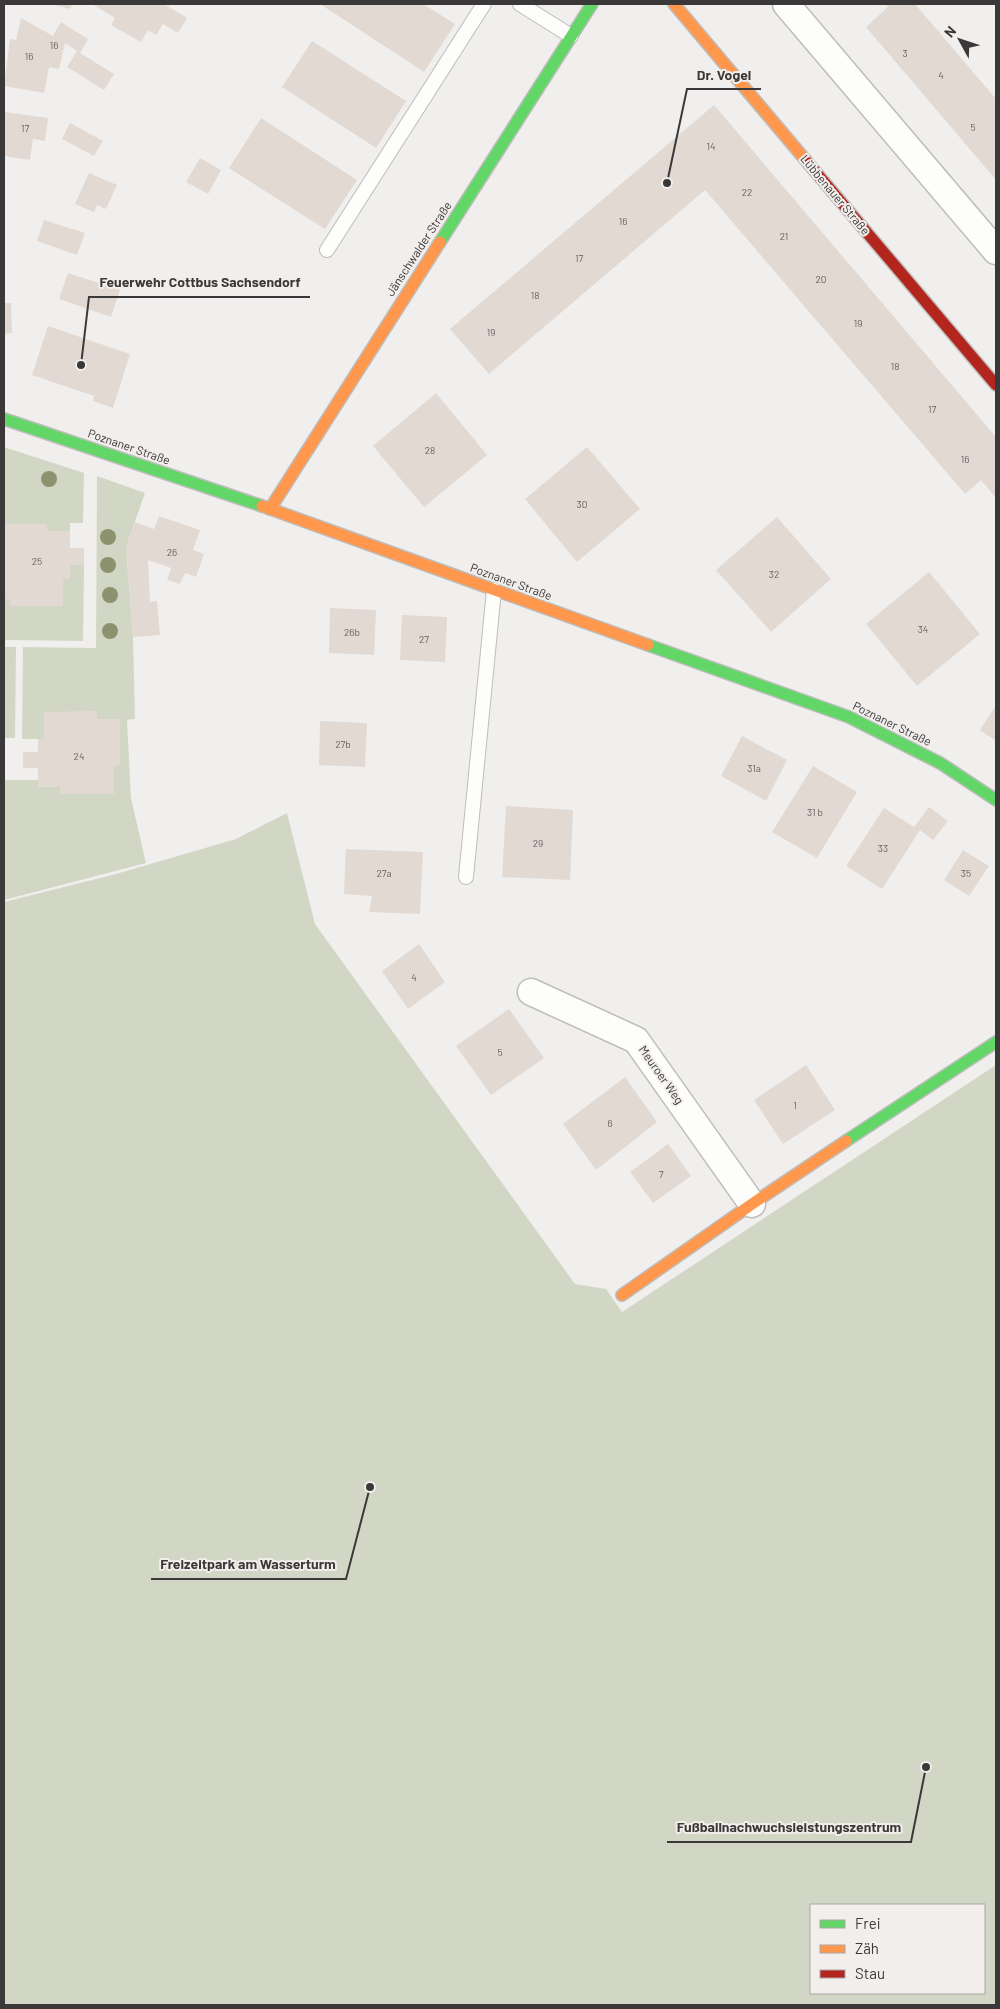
<svg xmlns="http://www.w3.org/2000/svg" width="1000" height="2009" viewBox="0 0 1000 2009" font-family="Barlow,sans-serif">
	<style>
		.green { fill: #d2d7c5; fill-rule: evenodd }
		.building { fill: #e2d9d3 }
		.lines { fill: none; stroke-linecap: round; stroke-linejoin: round }
		.lane-casing { stroke: #bebdbc; stroke-width: 16 }
		.street-casing { stroke: #bebdbc; stroke-width: 29 }
		.fast-casing { stroke: #bebdbc; stroke-width: 14 }
		.slow-casing { stroke: #bebdbc; stroke-width: 14 }
		.jam-casing { stroke: #bebdbc; stroke-width: 14 }
		.lane { stroke: #fdfdfc; stroke-width: 14 }
		.street { stroke: #fdfdfc; stroke-width: 26 }
		.fast { stroke: #63d668; stroke-width: 11 }
		.slow { stroke: #ff974d; stroke-width: 11 }
		.jam { stroke: #b3261e; stroke-width: 11 }
		.tree { fill: #8b926d }
		.labels { text-anchor: middle; stroke-width: 4; stroke-linejoin: round; paint-order: stroke }
		.number-label { font-size: 10px; fill: #656160 }
		.street-label { font-size: 12px; fill: #3a3838; stroke: #f2eeec }
		.leader { fill: none; stroke: #3a3838; stroke-width: 2 }
		.callout-dot { fill: #3a3838; stroke: #f2eeec; stroke-width: 2 }
		.callout-label { font-size: 14px; text-anchor: middle; font-weight: bold; fill: #3a3838; stroke: #f2eeec; stroke-width: 4; stroke-linejoin: round; paint-order: stroke }
	</style>
	<rect width="100%" height="100%" fill="#f1efed"/>
	<g class="green">
		<path d="M4,447L84,473L83,523H70V531H47V524H4Z"/>
		<path d="M97,476L145,493L126,547L133,637L135,719L127,720L131,798L146,863L4,900V780H38L39,787L60,786L114,766H120V719H97V712L44,713V739H22L23,647L96,648Z"/>
		<path d="M70,565H84L83,641L4,640V599H10V606H63V579Z"/>
		<path d="M4,647H16L15,738H4Z"/>
		<path d="M287,813L315,924L575,1284L606,1289L622,1312L996,1065V2005H4V902L116,874L236,839ZM811,1905H984V1993H811Z"/>
	</g>
	<g class="building">
		<path d="M51,4H72L70,9Z"/>
		<path d="M92,4H164L187,18L178,33L163,24L156,35L148,30L141,42L111,25L115,18Z"/>
		<path d="M320,4H423L455,24L424,72Z"/>
		<path d="M886,4H915L996,99V180L866,27L888,7Z"/>
		<path d="M21,18L53,36L61,22L88,39L80,53L114,74L104,90L67,67L77,51L65,43L59,69L49,67L44,93L4,86L10,39L16,40Z"/>
		<path d="M312,41L406,101L376,148L282,87Z"/>
		<path d="M714,105L996,437V498L981,480L965,494L705,190L489,374L450,329Z"/>
		<path d="M4,112L48,118L45,141L33,139L30,160L4,156Z"/>
		<path d="M261,118L357,180L325,229L229,168Z"/>
		<path d="M70,123L103,141L94,156L62,139Z"/>
		<path d="M200,158L221,170L208,194L186,182Z"/>
		<path d="M89,173L117,185L106,209L97,205L94,212L75,204Z"/>
		<path d="M44,220L85,233L77,255L37,241Z"/>
		<path d="M68,273L120,290L111,317L59,299Z"/>
		<path d="M4,303H11L12,333L4,334Z"/>
		<path d="M48,326L130,354L113,408L93,401L94,396L32,375Z"/>
		<path d="M436,393L487,455L424,507L373,446Z"/>
		<path d="M587,447L640,509L577,562L525,499Z"/>
		<path d="M159,516L200,530L193,550L204,554L196,577L185,573L180,584L167,580L171,568L148,560L150,602L157,601L160,635L133,637L126,547L135,522L154,529Z"/>
		<path d="M777,517L831,579L771,632L716,570Z"/>
		<path d="M4,524H47V531H70V548H84V565H70V579H63V606H10V599H4Z"/>
		<path d="M929,572L980,634L917,686L866,624Z"/>
		<path d="M330,608L376,610L374,655L329,653Z"/>
		<path d="M402,615L447,617L445,662L400,660Z"/>
		<path d="M996,705V741L980,730Z"/>
		<path d="M97,711V719H120V766H114V794H60V786L38,787V768H23V752H38V739H44V712Z"/>
		<path d="M320,721L367,723L365,767L319,765Z"/>
		<path d="M742,736L787,760L766,801L721,776Z"/>
		<path d="M813,766L857,792L817,858L772,832Z"/>
		<path d="M506,806L573,810L570,880L502,877Z"/>
		<path d="M929,807L948,821L933,840L920,830L882,889L846,866L884,808L914,827Z"/>
		<path d="M346,849L423,852L420,914L369,912L372,896L344,894Z"/>
		<path d="M963,850L989,866L969,896L944,880Z"/>
		<path d="M419,944L445,982L408,1009L382,971Z"/>
		<path d="M509,1009L544,1058L491,1095L456,1046Z"/>
		<path d="M806,1065L835,1110L783,1144L754,1100Z"/>
		<path d="M625,1077L657,1122L596,1170L563,1124Z"/>
		<path d="M668,1144L691,1176L653,1203L630,1172Z"/>
	</g>
	<g class="lines">
		<g class="lane-casing">
			<g id="lane">
				<path d="M520,4L571,36"/>
				<path d="M327,250L484,4"/>
				<path d="M466,877L494,590"/>
			</g>
		</g>
		<g class="street-casing">
			<g id="street">
				<path d="M786,4L996,251"/>
				<path d="M531,992L636,1040L752,1204"/>
			</g>
		</g>
		<g class="fast-casing">
			<g id="fast">
				<path d="M440,242L592,4"/>
				<path d="M4,419L262,506"/>
				<path d="M648,645L849,717L940,763L996,800"/>
				<path d="M846,1141L996,1042"/>
			</g>
		</g>
		<g class="slow-casing">
			<g id="slow">
				<path d="M674,4L808,163"/>
				<path d="M262,506L648,645"/>
				<path d="M270,509L440,242"/>
				<path d="M622,1295L752,1204L846,1141"/>
			</g>
		</g>
		<g class="jam-casing">
			<path id="jam" d="M808,163L996,385"/>
		</g>
		<use href="#lane" class="lane"/>
		<use href="#street" class="street"/>
		<use href="#fast" class="fast"/>
		<use href="#slow" class="slow"/>
		<use href="#jam" class="jam"/>
	</g>
	<g class="tree">
		<circle cx="49" cy="479" r="8"/>
		<circle cx="108" cy="537" r="8"/>
		<circle cx="108" cy="565" r="8"/>
		<circle cx="110" cy="595" r="8"/>
		<circle cx="110" cy="631" r="8"/>
	</g>
	<g class="labels">
		<g class="number-label">
			<text x="54" y="49">16</text>
			<text x="905" y="57">3</text>
			<text x="29" y="60">16</text>
			<text x="941" y="79">4</text>
			<text x="973" y="131">5</text>
			<text x="25" y="132">17</text>
			<text x="711" y="150">14</text>
			<text x="747" y="196">22</text>
			<text x="623" y="225">16</text>
			<text x="784" y="240">21</text>
			<text x="579" y="262">17</text>
			<text x="821" y="283">20</text>
			<text x="535" y="299">18</text>
			<text x="858" y="327">19</text>
			<text x="491" y="336">19</text>
			<text x="895" y="370">18</text>
			<text x="932" y="413">17</text>
			<text x="430" y="454">28</text>
			<text x="965" y="463">16</text>
			<text x="582" y="508">30</text>
			<text x="172" y="556">26</text>
			<text x="37" y="565">25</text>
			<text x="774" y="578">32</text>
			<text x="923" y="633">34</text>
			<text x="352" y="636">26b</text>
			<text x="424" y="643">27</text>
			<text x="343" y="748">27b</text>
			<text x="79" y="760">24</text>
			<text x="754" y="772">31a</text>
			<text x="815" y="816">31 b</text>
			<text x="538" y="847">29</text>
			<text x="883" y="852">33</text>
			<text x="384" y="877">27a</text>
			<text x="966" y="877">35</text>
			<text x="414" y="981">4</text>
			<text x="500" y="1056">5</text>
			<text x="795" y="1109">1</text>
			<text x="610" y="1127">6</text>
			<text x="661" y="1178">7</text>
		</g>
		<g class="street-label">
			<text transform="translate(835 195) rotate(50)" y="4">Lübbenauer Straße</text>
			<text transform="translate(419 249) rotate(-57)" y="4">Jänschwalder Straße</text>
			<text transform="translate(129 447) rotate(19)" y="4">Poznaner Straße</text>
			<text transform="translate(511 582) rotate(20)" y="4">Poznaner Straße</text>
			<text transform="translate(892 724) rotate(26)" y="4">Poznaner Straße</text>
			<text transform="translate(661 1075) rotate(55)" y="4">Meuroer Weg</text>
		</g>
	</g>
	<path class="leader" d="M667 183L687 89H761M81 365L89 297H310M370 1487L346 1579H151M926 1767L911 1842H667"/>
	<g class="callout-dot">
		<circle cx="667" cy="183" r="5"/>
		<circle cx="81" cy="365" r="5"/>
		<circle cx="370" cy="1487" r="5"/>
		<circle cx="926" cy="1767" r="5"/>
	</g>
	<g class="callout-label">
		<text x="724" y="80">Dr. Vogel</text>
		<text x="200" y="287">Feuerwehr Cottbus Sachsendorf</text>
		<text x="248" y="1569">Freizeitpark am Wasserturm</text>
		<text x="789" y="1832">Fußballnachwuchsleistungszentrum</text>
	</g>
	<rect width="1000" height="2009" fill="none" stroke="#3a3838" stroke-width="10"/>
	<rect x="810" y="1904" width="175" height="90" fill="#f2eeec" stroke="#a8a5a4"/>
	<rect x="820" y="1920" width="25" height="8" fill="#63d668" stroke="#a8a5a4"/>
	<text x="855" y="1929" font-size="15" fill="#3a3838">Frei</text>
	<rect x="820" y="1945" width="25" height="8" fill="#ff974d" stroke="#a8a5a4"/>
	<text x="855" y="1954" font-size="15" fill="#3a3838">Zäh</text>
	<rect x="820" y="1970" width="25" height="8" fill="#b3261e" stroke="#a8a5a4"/>
	<text x="855" y="1979" font-size="15" fill="#3a3838">Stau</text>
	<g transform="translate(960 40) rotate(310)" stroke="#f2eeec" stroke-width="4" paint-order="stroke">
	<path d="M0-4L9 19L0 12L-9 19Z" fill="#3a3838"/>
	<text y="-8" font-size="14" font-weight="bold" text-anchor="middle" fill="#3a3838">N</text>
	</g>
</svg>
